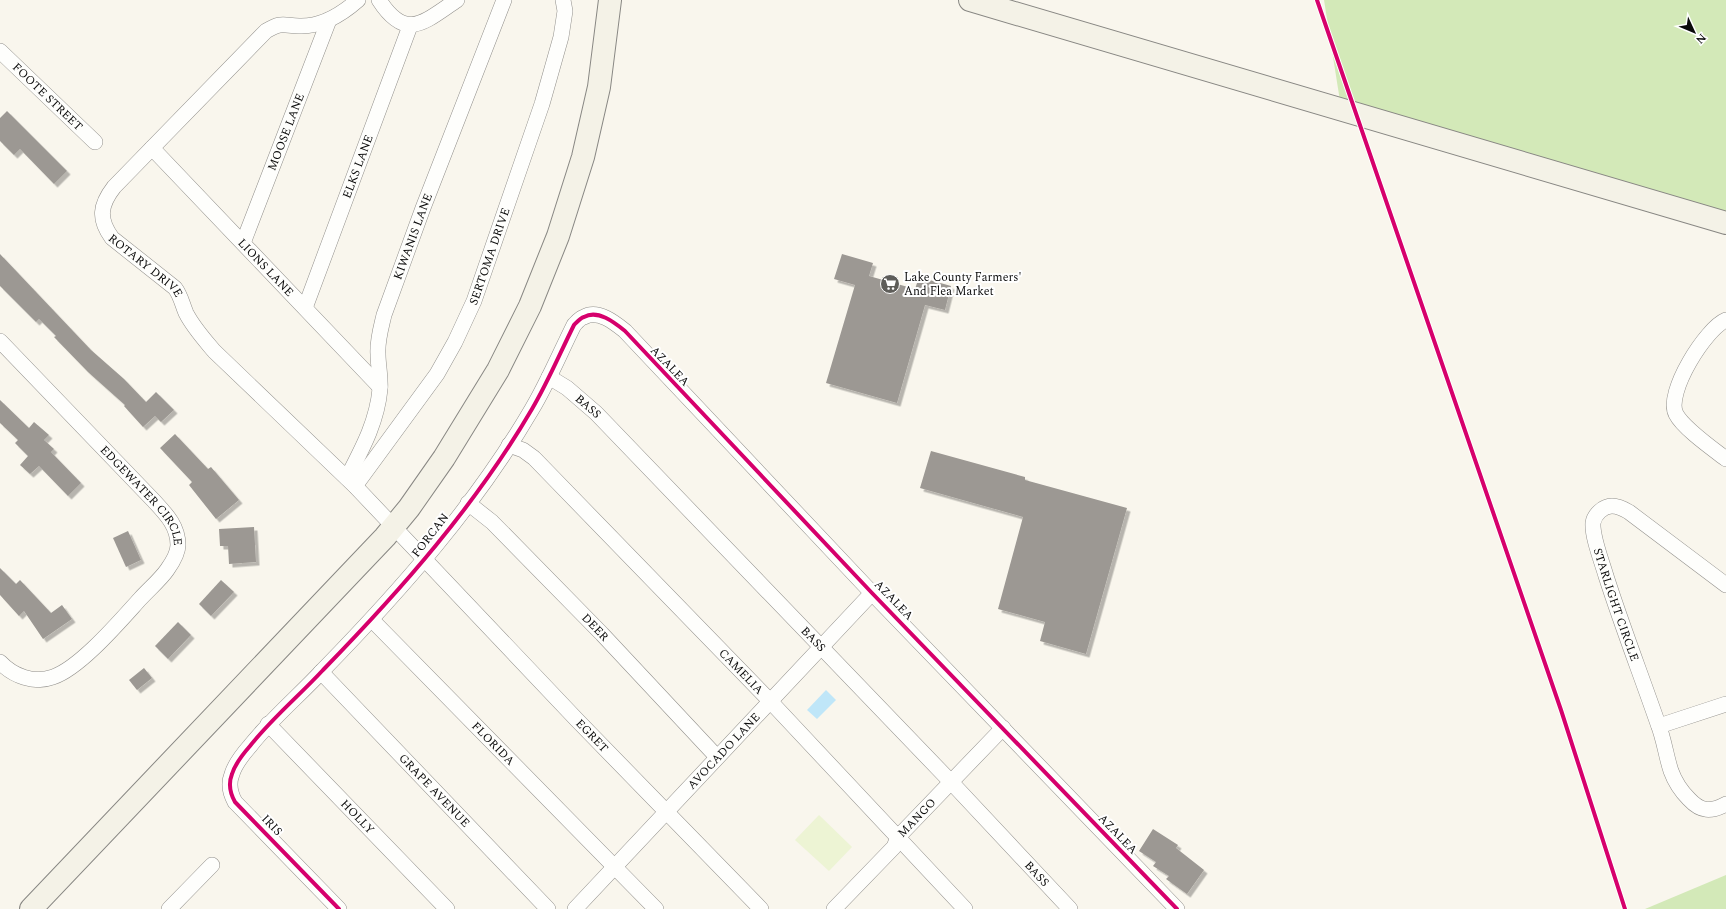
<svg xmlns="http://www.w3.org/2000/svg" width="1726" height="909" viewBox="0 0 1726 909" font-family="Spectral,serif">
	<style>
		.forest { fill: #d3e9b8 }
		.pitch { fill: #edf4d4 }
		.water { fill: #bfe6f8 }
		.building { fill: #9c9893; filter: url(#shadow) }
		.lines { fill: none; stroke-linecap: round; stroke-linejoin: round }
		.minor-casing { stroke: #92908c; stroke-width: 16 }
		.secondary-casing { stroke: #888783; stroke-width: 24 }
		.minor { stroke: #fefefc; stroke-width: 15 }
		.secondary { stroke: #f4f2e7; stroke-width: 22 }
		.cycleway-casing { stroke: #fff; stroke-width: 6 }
		.cycleway { stroke: #d6006c; stroke-width: 4 }
		.labels { text-anchor: middle; stroke-width: 4; stroke-linejoin: round; paint-order: stroke }
		.street-label { font-size: 12px; fill: #0a0a0a; stroke: #fff }
		.poi-label { font-size: 12px; fill: #0a0a0a; stroke: #fff; text-anchor: start }
	</style>
	<defs>
		<filter id="shadow"><feDropShadow dx="3.5" dy="3.5" stdDeviation="0" flood-color="#0004"/></filter>
	</defs>
	<rect width="100%" height="100%" fill="#f9f6ed"/>
	<g class="forest">
		<path d="M1324,0H1726V215L1340,101Z"/>
		<path d="M1726,875V909H1645Z"/>
	</g>
	<path class="pitch" d="M819,815L852,847L829,871L795,840Z"/>
	<path class="water" d="M826,690L836,700L817,719L807,710Z"/>
	<g class="building">
		<path d="M7,111L67,171L54,184L20,149L14,155L0,141V118Z"/>
		<path d="M0,254L91,350L124,379L146,402L156,392L174,410L161,422L155,416L143,427L124,406L125,405L88,372L54,337L56,336L39,319L36,322L0,286Z"/>
		<path d="M842,254L873,263L869,276L915,289L919,277L951,286L945,310L925,305L897,403L826,383L855,285L834,279Z"/>
		<path d="M0,400L29,428L34,422L49,435L44,440L54,449L51,452L81,483L68,496L39,466L30,474L20,465L28,456L15,443L18,440L0,423Z"/>
		<path d="M175,434L208,469L211,467L239,500L216,519L189,485L192,482L160,448Z"/>
		<path d="M931,451L1025,477V480L1127,508L1086,654L1040,641L1045,622L998,609L1023,517L920,488Z"/>
		<path d="M254,527L256,562L229,564L228,546H220L219,529Z"/>
		<path d="M128,531L141,560L126,567L113,538Z"/>
		<path d="M0,568L16,584L20,580L51,613L62,605L72,619L43,639L24,611L19,616L0,595Z"/>
		<path d="M221,580L234,592L211,616L199,604Z"/>
		<path d="M178,622L191,635L168,659L155,646Z"/>
		<path d="M144,668L152,678L137,690L129,680Z"/>
		<path d="M1153,829L1178,845L1176,848L1204,870L1187,894L1166,879L1169,876L1153,866L1156,862L1139,851Z"/>
	</g>
	<g class="lines">
		<g class="minor-casing">
			<g id="minor">
				<path id="s1" d="M358,0C341,15 322,27 299,26C281,25 282,22 266,31L114,187C100,205 98,219 112,238L175,288C181,296 182,304 186,313C193,327 204,339 214,351L355,486L577,720L761,909"/>
				<path d="M379,0C406,42 424,22 457,0"/>
				<path id="s2" d="M0,51L95,142"/>
				<path id="s3" d="M152,148L380,387"/>
				<path id="s4" d="M243,243L329,20"/>
				<path id="s5" d="M305,308L410,26"/>
				<path d="M1726,320C1706,328 1665,393 1676,414C1683,428 1713,449 1726,459"/>
				<path id="s6" d="M0,341L154,501C166,514 178,526 178,545C178,554 172,563 167,570C160,580 149,589 140,599C120,621 80,668 53,677C34,684 13,676 0,662"/>
				<path id="s7" d="M549,377L567,388L596,413L951,782L1070,909"/>
				<path id="s8" d="M509,445L523,450L534,458L567,492L770,701L965,909"/>
				<path id="s9" d="M347,478C362,449 377,422 380,389C381,377 378,366 378,354C377,341 381,328 384,315L423,208L504,0"/>
				<path id="s10" d="M355,486L437,374L455,342L474,301L542,104L561,37L565,11L563,0"/>
				<path id="s11" d="M468,503L492,522L602,634L717,757"/>
				<path id="s12" d="M1726,585L1629,512C1624,509 1618,506 1612,506C1603,506 1594,515 1593,523C1592,537 1602,562 1606,576C1622,626 1641,675 1658,724C1664,739 1666,756 1671,771C1675,782 1681,791 1689,799C1701,812 1711,812 1726,804"/>
				<path id="s13" d="M372,620L656,909"/>
				<path id="s14" d="M321,672L548,909"/>
				<path id="s15" d="M268,724L447,909"/>
				<path d="M1659,726L1726,704"/>
				<path d="M169,909L212,865"/>
				<path d="M339,909L235,802C230,793 228,784 232,774C235,764 243,754 250,746C272,718 299,696 323,670C401,590 476,505 532,409C548,382 560,353 574,325C577,322 580,318 584,317C598,309 615,323 625,331L872,593L1177,909"/>
				<path id="s16" d="M575,909L872,593"/>
				<path id="s17" d="M834,909L894,847L898,837L1003,728"/>
			</g>
		</g>
		<g class="secondary-casing">
			<g id="secondary">
				<path d="M970,0L1726,223"/>
				<path d="M31,909L385,537L409,508L444,458L498,370L530,306L558,236L583,157L599,87L610,0"/>
			</g>
		</g>
		<use href="#minor" class="minor"/>
		<use href="#secondary" class="secondary"/>
		<g class="cycleway-casing">
			<g id="cycleway">
				<path d="M1317,0L1561,710L1625,909"/>
				<path d="M339,909L235,802C230,793 228,784 232,774C235,764 243,754 250,746C272,718 299,696 323,670C401,590 476,505 532,409C548,382 560,353 574,325C577,322 580,318 584,317C598,309 615,323 625,331L872,593L1177,909"/>
			</g>
		</g>
		<use href="#cycleway" class="cycleway"/>
	</g>
	<defs>
		<g id="supermarket-disc" transform="scale(1)"><circle r="9.5" fill="#5e5d59" stroke="#fff"/><path d="M-6-5.5h2.5l.6 2H6L4.5 2H-2.5L-4.4-4H-6ZM-1.5 3.2a1.3 1.3 0 1 0 .1 0ZM3 3.2a1.3 1.3 0 1 0 .1 0Z" fill="#fff"/></g>
	</defs>
	<g fill-rule="evenodd">
		<use href="#supermarket-disc" x="890" y="284"/>
	</g>
	<g class="labels">
		<g class="street-label">
			<text dy="4" stroke="none"><textPath href="#s2" startOffset="66">FOOTE STREET</textPath></text>
			<text dy="4" stroke="none"><textPath href="#s4" startOffset="119">MOOSE LANE</textPath></text>
			<text dy="4" stroke="none"><textPath href="#s5" startOffset="151">ELKS LANE</textPath></text>
			<text dy="4" stroke="none"><textPath href="#s9" startOffset="254">KIWANIS LANE</textPath></text>
			<text dy="4" stroke="none"><textPath href="#s10" startOffset="268">SERTOMA DRIVE</textPath></text>
			<text dy="4" stroke="none"><textPath href="#s1" startOffset="418">ROTARY DRIVE</textPath></text>
			<text dy="4" stroke="none"><textPath href="#s3" startOffset="165">LIONS LANE</textPath></text>
			<text transform="translate(670 366) rotate(46)" y="4">AZALEA</text>
			<text dy="4" stroke="none"><textPath href="#s7" startOffset="49">BASS</textPath></text>
			<text dy="4" stroke="none"><textPath href="#s6" startOffset="211">EDGEWATER CIRCLE</textPath></text>
			<text transform="translate(430 535) rotate(-52)" y="4">FORCAN</text>
			<text transform="translate(894 600) rotate(46)" y="4">AZALEA</text>
			<text dy="4" stroke="none"><textPath href="#s12" startOffset="252">STARLIGHT CIRCLE</textPath></text>
			<text dy="4" stroke="none"><textPath href="#s11" startOffset="178">DEER</textPath></text>
			<text dy="4" stroke="none"><textPath href="#s7" startOffset="373">BASS</textPath></text>
			<text dy="4" stroke="none"><textPath href="#s8" startOffset="326">CAMELIA</textPath></text>
			<text dy="4" stroke="none"><textPath href="#s1" startOffset="1069">EGRET</textPath></text>
			<text dy="4" stroke="none"><textPath href="#s13" startOffset="173">FLORIDA</textPath></text>
			<text dy="4" stroke="none"><textPath href="#s16" startOffset="217">AVOCADO LANE</textPath></text>
			<text dy="4" stroke="none"><textPath href="#s14" startOffset="164">GRAPE AVENUE</textPath></text>
			<text dy="4" stroke="none"><textPath href="#s15" startOffset="129">HOLLY</textPath></text>
			<text dy="4" stroke="none"><textPath href="#s17" startOffset="124">MANGO</textPath></text>
			<text transform="translate(272 825) rotate(46)" y="4">IRIS</text>
			<text transform="translate(1118 834) rotate(46)" y="4">AZALEA</text>
			<text dy="4" stroke="none"><textPath href="#s7" startOffset="697">BASS</textPath></text>
		</g>
		<g class="poi-label">
			<text x="904" y="281">Lake County Farmers'<tspan x="904" dy="14">And Flea Market</tspan></text>
		</g>
	</g>
	<g transform="translate(1694 32) rotate(134)" stroke="#ffffff" stroke-width="3" paint-order="stroke">
	<path d="M0-3L7 15L0 10L-7 15Z" fill="#0a0a0a"/>
	<text y="-6" font-size="11" font-weight="bold" text-anchor="middle" fill="#0a0a0a">N</text>
	</g>
</svg>
